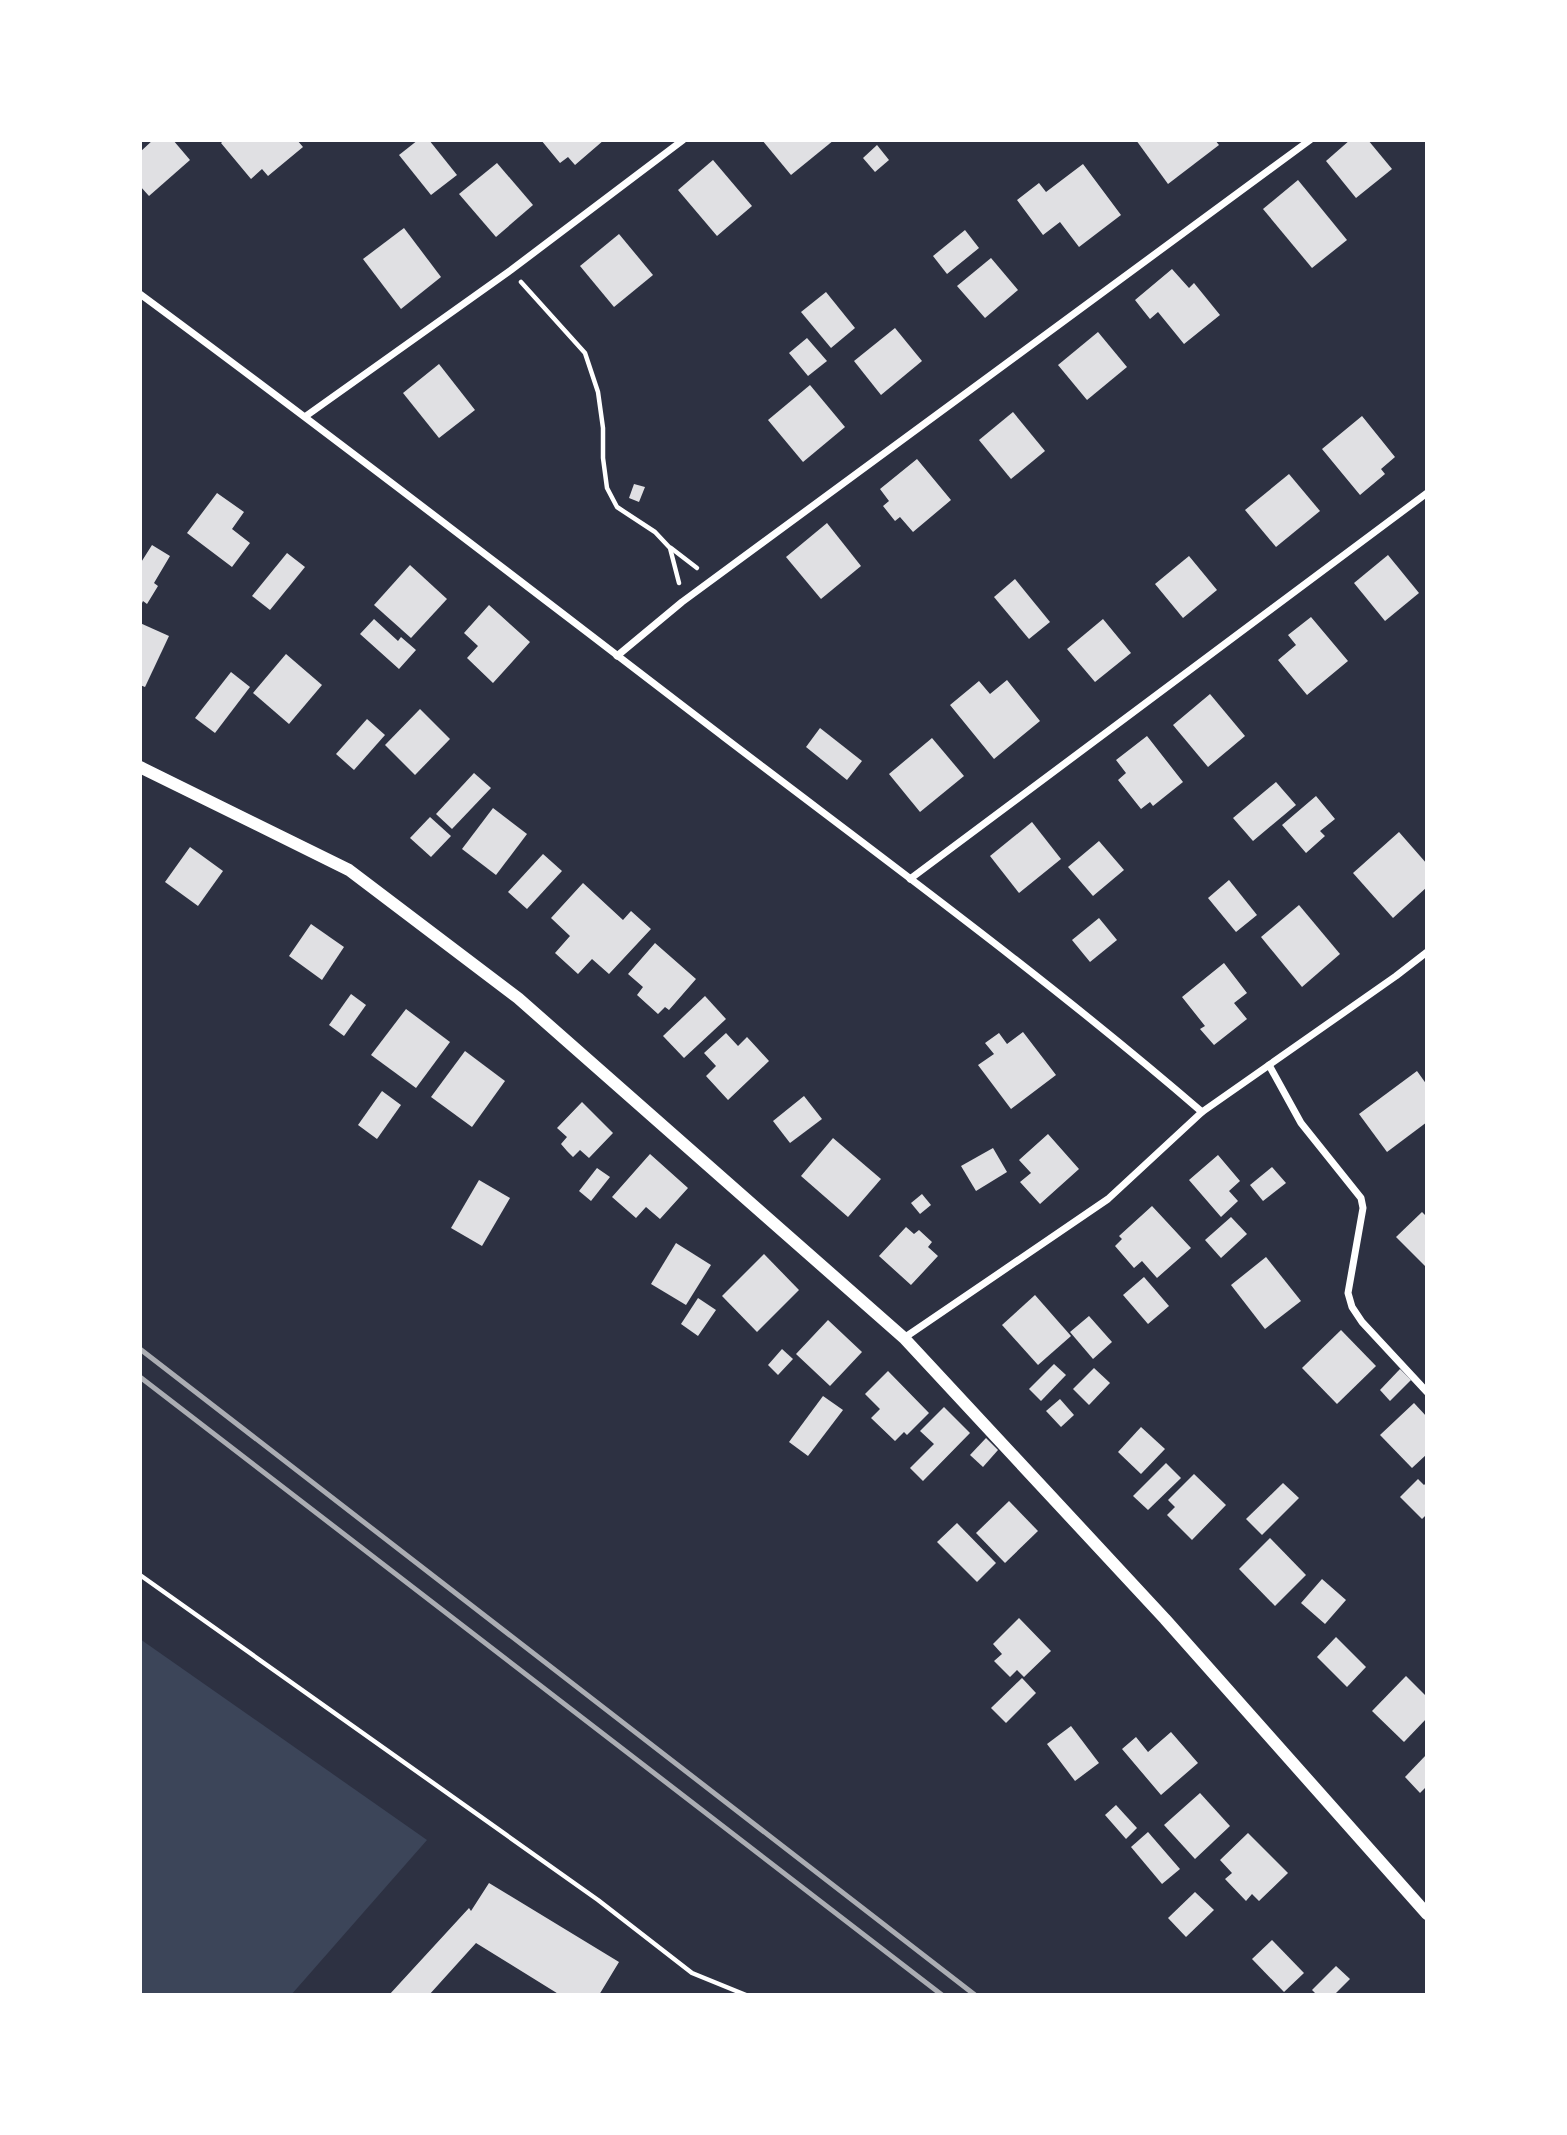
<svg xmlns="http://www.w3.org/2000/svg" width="1567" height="2135" viewBox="0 0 1567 2135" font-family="'Noto Sans',sans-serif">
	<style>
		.green { fill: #3c4559 }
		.building { fill: #e0e0e3 }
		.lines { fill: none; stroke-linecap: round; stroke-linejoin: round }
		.path { stroke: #fff; stroke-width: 4.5 }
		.minor { stroke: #fff; stroke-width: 7 }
		.tertiary { stroke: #fff; stroke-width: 12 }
		.rail { stroke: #abadb3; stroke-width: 5 }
	</style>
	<rect width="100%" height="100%" fill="#2d3142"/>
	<path class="green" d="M140,1639L427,1840L291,1995H140Z"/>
	<g class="building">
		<path d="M153,140H173L190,160L149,196L140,186V152Z"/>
		<path d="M224,140H297L303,147L268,176L262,169L251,179L221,143Z"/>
		<path d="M418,140H429L457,175L431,195L399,155Z"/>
		<path d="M541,140H604L575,165L568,157L560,163Z"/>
		<path d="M762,140H834L791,175Z"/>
		<path d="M1136,140H1215L1219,145L1168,184Z"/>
		<path d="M1350,140H1368L1392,169L1356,198L1326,161Z"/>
		<path d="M877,145L889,160L875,172L863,158Z"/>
		<path d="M713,160L752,206L717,236L678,190Z"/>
		<path d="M497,163L533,205L496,237L459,194Z"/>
		<path d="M1083,164L1121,215L1079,247L1060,222L1043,235L1017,200L1039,183L1046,192Z"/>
		<path d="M1298,180L1347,240L1312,268L1263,209Z"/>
		<path d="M404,228L441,277L401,309L363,259Z"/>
		<path d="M965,230L979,248L947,274L933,256Z"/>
		<path d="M619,234L653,275L614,307L580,266Z"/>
		<path d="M991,258L1018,290L985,318L957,286Z"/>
		<path d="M1172,269L1189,288L1194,283L1220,315L1184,344L1158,312L1150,319L1135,300Z"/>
		<path d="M826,292L855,328L831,348L801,312Z"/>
		<path d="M895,328L922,361L881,395L854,361Z"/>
		<path d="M1098,332L1127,367L1087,400L1058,365Z"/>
		<path d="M807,338L827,361L808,376L789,353Z"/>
		<path d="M439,364L475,410L439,438L403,393Z"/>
		<path d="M810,385L845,427L803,462L768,420Z"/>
		<path d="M1013,412L1045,451L1011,479L979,440Z"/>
		<path d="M1362,416L1395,457L1381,469L1385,474L1360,495L1322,449Z"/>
		<path d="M917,459L951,500L913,532L900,517L895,521L883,506L889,501L880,489Z"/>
		<path d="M1289,474L1320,511L1276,547L1245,510Z"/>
		<path d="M634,484L645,487L639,502L629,498Z"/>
		<path d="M217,493L244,512L232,529L250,543L232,567L187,533Z"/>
		<path d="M827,523L861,566L821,599L786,557Z"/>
		<path d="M152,545L170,556L154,583L158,586L147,604L143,601L140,607V564Z"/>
		<path d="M287,553L305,567L270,610L252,596Z"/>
		<path d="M1388,555L1419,593L1385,621L1354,583Z"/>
		<path d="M1189,556L1217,590L1183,618L1155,584Z"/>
		<path d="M410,565L447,599L411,638L374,605Z"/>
		<path d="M1015,579L1050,622L1029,639L994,597Z"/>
		<path d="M489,605L530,642L493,683L467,658L478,646L464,633Z"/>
		<path d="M1311,617L1348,661L1307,695L1278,660L1296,645L1288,635Z"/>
		<path d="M374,619L398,641L401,637L416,650L399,669L360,634Z"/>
		<path d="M1103,619L1131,653L1095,682L1067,649Z"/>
		<path d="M140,623L169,636L145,687L140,685Z"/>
		<path d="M286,654L322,685L289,724L253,693Z"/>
		<path d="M231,672L250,687L215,733L195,718Z"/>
		<path d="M1007,680L1040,721L994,759L950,705L979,681L990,694Z"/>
		<path d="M1210,694L1245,736L1208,767L1173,725Z"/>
		<path d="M420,709L450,739L415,775L385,745Z"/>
		<path d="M367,719L385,735L354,770L336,754Z"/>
		<path d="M820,728L862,761L847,780L806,747Z"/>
		<path d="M1147,736L1183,782L1153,806L1150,802L1141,809L1118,780L1126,773L1116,760Z"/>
		<path d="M932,738L964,776L920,812L889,774Z"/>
		<path d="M474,773L491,788L452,829L436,814Z"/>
		<path d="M1276,782L1296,805L1253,841L1233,818Z"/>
		<path d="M1316,796L1335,819L1320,831L1325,836L1306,853L1282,825Z"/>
		<path d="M493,808L527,834L496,875L462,849Z"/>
		<path d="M430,817L451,836L431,857L410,838Z"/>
		<path d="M1032,822L1061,859L1019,893L990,856Z"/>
		<path d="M1399,832L1427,864V887L1393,918L1353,873Z"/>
		<path d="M1099,841L1124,870L1093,896L1068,867Z"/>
		<path d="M190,847L223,871L198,906L165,882Z"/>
		<path d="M543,854L562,871L527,909L508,892Z"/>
		<path d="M1229,880L1257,915L1236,932L1208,898Z"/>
		<path d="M583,883L623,920L631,911L651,929L609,974L592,959L578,974L555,953L570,936L551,918Z"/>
		<path d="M1299,905L1340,954L1302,987L1261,937Z"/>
		<path d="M1099,918L1117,940L1090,962L1072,940Z"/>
		<path d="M311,924L344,947L322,980L289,956Z"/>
		<path d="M655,943L696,979L669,1010L665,1007L658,1014L637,995L643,987L628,974Z"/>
		<path d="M1224,963L1247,993L1234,1003L1247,1019L1214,1045L1200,1029L1205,1026L1182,997Z"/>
		<path d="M351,994L366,1005L344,1036L329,1025Z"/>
		<path d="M705,996L726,1019L684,1058L663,1036Z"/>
		<path d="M406,1009L450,1042L416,1088L371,1055Z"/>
		<path d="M1023,1032L1056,1075L1011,1109L978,1065L994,1054L985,1043L999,1033L1007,1044Z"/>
		<path d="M726,1033L738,1046L747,1037L769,1061L728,1100L706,1076L716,1066L704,1053Z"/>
		<path d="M465,1051L505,1081L472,1127L431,1097Z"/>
		<path d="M1417,1071L1427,1085V1122L1387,1152L1359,1114Z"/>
		<path d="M382,1091L401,1105L377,1139L358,1125Z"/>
		<path d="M804,1096L822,1119L790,1143L773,1121Z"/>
		<path d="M582,1102L613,1133L589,1158L580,1150L573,1157L567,1151L561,1144L567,1137L557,1128Z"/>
		<path d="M1048,1134L1079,1169L1040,1204L1020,1182L1031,1173L1019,1160Z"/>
		<path d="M833,1138L881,1179L848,1217L801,1176Z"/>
		<path d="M993,1148L1007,1172L976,1191L961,1166Z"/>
		<path d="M650,1154L688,1188L660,1219L646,1207L636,1218L612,1197Z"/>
		<path d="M1218,1155L1240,1181L1229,1191L1238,1201L1221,1217L1189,1180Z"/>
		<path d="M1272,1167L1286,1183L1263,1201L1250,1185Z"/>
		<path d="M597,1168L610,1177L591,1201L579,1191Z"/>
		<path d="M479,1180L510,1198L482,1246L451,1228Z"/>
		<path d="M922,1194L931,1205L920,1214L911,1203Z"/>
		<path d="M1152,1206L1191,1248L1157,1278L1142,1261L1134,1268L1115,1246L1122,1239L1119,1236Z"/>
		<path d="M1422,1212L1427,1217V1268L1396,1237Z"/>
		<path d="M1231,1217L1247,1234L1221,1258L1205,1240Z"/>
		<path d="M906,1227L914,1234L919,1230L932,1242L928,1247L938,1256L911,1285L879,1256Z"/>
		<path d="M676,1243L711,1265L686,1305L651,1284Z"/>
		<path d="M764,1254L799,1290L757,1332L722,1296Z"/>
		<path d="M1266,1257L1301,1301L1265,1329L1231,1285Z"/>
		<path d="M1144,1277L1169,1306L1148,1324L1123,1295Z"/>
		<path d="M1035,1295L1071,1336L1038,1365L1002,1325Z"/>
		<path d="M698,1298L716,1310L698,1336L681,1324Z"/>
		<path d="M1089,1316L1112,1342L1093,1359L1070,1332Z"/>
		<path d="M828,1320L862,1352L830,1386L796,1354Z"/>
		<path d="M1341,1330L1376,1366L1337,1404L1302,1368Z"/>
		<path d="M782,1349L793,1359L778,1375L768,1365Z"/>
		<path d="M1054,1364L1066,1375L1041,1401L1029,1389Z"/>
		<path d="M1094,1368L1110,1383L1089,1405L1073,1389Z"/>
		<path d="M1400,1369L1411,1380L1390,1401L1380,1390Z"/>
		<path d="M888,1371L929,1413L907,1435L904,1432L895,1441L871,1418L880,1409L865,1394Z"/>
		<path d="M823,1396L843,1410L808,1456L789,1442Z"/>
		<path d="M1060,1399L1074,1415L1061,1427L1046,1411Z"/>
		<path d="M1414,1403L1427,1417V1454L1412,1468L1380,1435Z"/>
		<path d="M944,1407L970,1433L923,1481L910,1468L934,1444L920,1431Z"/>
		<path d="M1141,1427L1165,1449L1141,1474L1118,1452Z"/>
		<path d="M986,1438L998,1450L983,1467L970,1455Z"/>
		<path d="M1166,1463L1181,1478L1148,1510L1133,1496Z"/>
		<path d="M1194,1474L1226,1505L1192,1540L1167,1515L1175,1507L1168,1500Z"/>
		<path d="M1418,1479L1424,1485L1427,1482V1514L1422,1519L1400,1497Z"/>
		<path d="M1283,1483L1299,1498L1262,1535L1246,1519Z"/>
		<path d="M1009,1501L1038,1531L1005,1563L976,1533Z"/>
		<path d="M957,1523L996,1563L977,1582L937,1542Z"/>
		<path d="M1270,1538L1306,1575L1275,1606L1239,1569Z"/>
		<path d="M1322,1579L1346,1600L1325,1624L1301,1603Z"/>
		<path d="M1019,1618L1051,1651L1024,1677L1017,1670L1010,1677L994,1661L1002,1654L993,1644Z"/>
		<path d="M1336,1637L1366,1667L1347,1687L1317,1657Z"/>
		<path d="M1406,1676L1427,1697V1718L1404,1742L1372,1711Z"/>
		<path d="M1022,1678L1036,1693L1006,1723L991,1708Z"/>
		<path d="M1071,1726L1099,1763L1075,1781L1047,1744Z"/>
		<path d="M1171,1732L1198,1763L1161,1795L1122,1749L1136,1737L1148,1752Z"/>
		<path d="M1427,1754V1786L1420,1793L1405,1777Z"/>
		<path d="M1200,1793L1230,1826L1195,1859L1164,1825Z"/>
		<path d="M1116,1805L1137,1828L1126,1839L1105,1815Z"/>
		<path d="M1148,1832L1180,1869L1162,1884L1131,1847Z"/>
		<path d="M1248,1833L1288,1873L1259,1901L1252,1894L1246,1901L1225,1879L1232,1873L1220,1860Z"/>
		<path d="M489,1883L619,1962L599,1995H560L476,1943L429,1995H389L469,1908L471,1911Z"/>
		<path d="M1195,1892L1214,1910L1186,1937L1168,1918Z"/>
		<path d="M1272,1940L1304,1973L1284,1992L1252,1959Z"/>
		<path d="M1336,1966L1350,1979L1334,1995H1317L1312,1990Z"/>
	</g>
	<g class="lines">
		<g class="path">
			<path d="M521,282L585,353L598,392L603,428V458L607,488L617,507L655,532L670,548L679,583"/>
			<path d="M671,548L697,568"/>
			<path d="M140,1575L598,1900L692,1973L746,1995"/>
		</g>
		<g class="minor">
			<path d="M140,294C337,439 530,589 725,738C885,860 1049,980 1202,1112"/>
			<path d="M306,416L511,270L683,140"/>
			<path d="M617,656L682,602L1310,140"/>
			<path d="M910,879L1427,493"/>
			<path d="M1269,1065L1301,1123L1361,1198L1363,1208L1348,1293L1352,1307L1362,1322L1427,1392"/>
			<path d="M904,1338L1108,1199L1202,1112L1396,976L1427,952"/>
		</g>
		<path class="tertiary" d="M140,767L349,870L518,998L904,1338L1165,1619L1427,1914"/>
		<g class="rail">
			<path d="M140,1349L975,1995"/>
			<path d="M140,1377L942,1995"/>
		</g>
	</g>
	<rect width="1567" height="2135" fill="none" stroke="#ffffff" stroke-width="284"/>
</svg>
